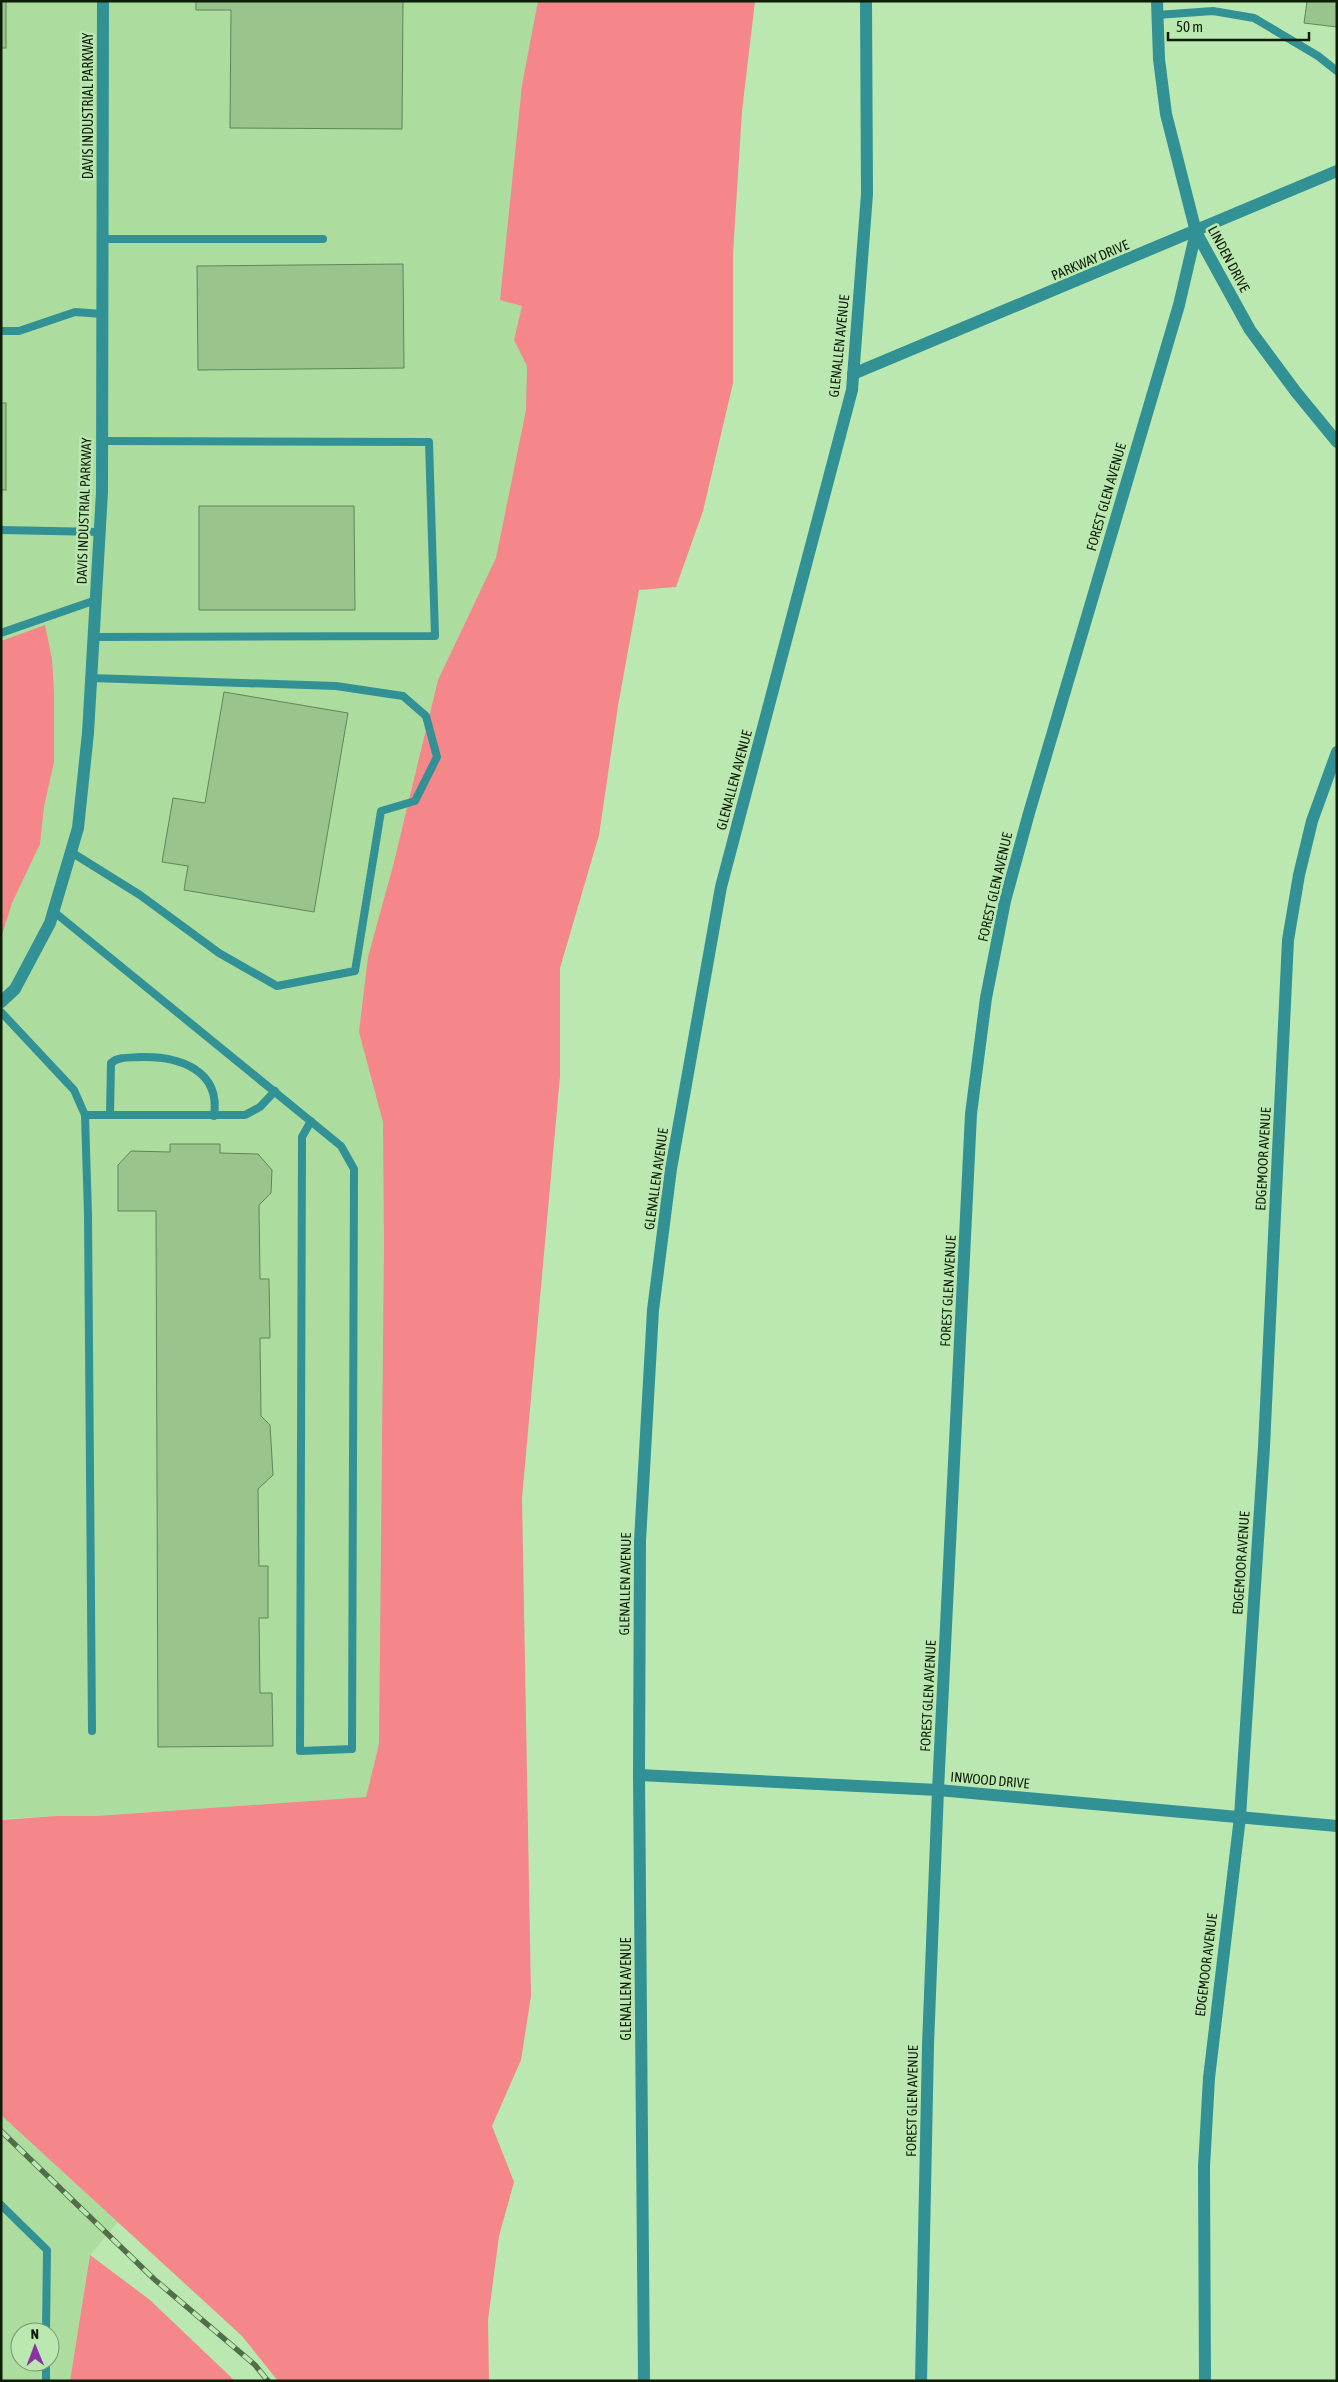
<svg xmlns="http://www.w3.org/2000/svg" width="1338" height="2382" viewBox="0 0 1338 2382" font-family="'Asap Condensed',sans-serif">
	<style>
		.built { fill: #acdd9f; fill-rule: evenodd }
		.forest { fill: #f58689 }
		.building { fill: #99c48e; stroke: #5e8754 }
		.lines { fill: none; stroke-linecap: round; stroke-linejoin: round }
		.service { stroke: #319195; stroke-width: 8 }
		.minor { stroke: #319195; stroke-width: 12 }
		.rail-casing { stroke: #526d4a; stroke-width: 5.5 }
		.rail { stroke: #bbe8b0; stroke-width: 4; stroke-dasharray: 11; stroke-linecap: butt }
		.labels { text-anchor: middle; stroke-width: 5; stroke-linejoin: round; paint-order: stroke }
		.street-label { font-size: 14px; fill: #0d1d08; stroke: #bbe8b0 }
	</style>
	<rect width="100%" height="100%" fill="#bbe8b0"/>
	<g class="built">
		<path d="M1,1H599L379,1744L366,1797L96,1816H56L1,1819Z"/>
		<path d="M1,2115L118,2222L90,2255L70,2381H1ZM20,2332H50V2362H20Z"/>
	</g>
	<g class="forest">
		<path d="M538,1H755L742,111L733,253V383L703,511L676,587L639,590L618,706L599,835L560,968V1076L522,1498L531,1996L521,2060L492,2126L514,2182L499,2236L488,2320L489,2381H278L242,2336L1,2115V1820L56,1816H96L366,1797L379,1744L384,1245L383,1122L359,1032L368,957L393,866L438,680L496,558L526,410L527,366L514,340L522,306L500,300L522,85Z"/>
		<path d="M45,625L52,659L54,693V762L44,807L40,844L12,903L1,938V641Z"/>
		<path d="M90,2255L150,2300L235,2381H70Z"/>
	</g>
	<g class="building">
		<rect x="1" y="1" width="5" height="47"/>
		<path d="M196,1H403L402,129L230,128L231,10H196Z"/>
		<path d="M1307,1H1337V27L1304,23Z"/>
		<path d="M403,264L404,368L198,370L197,266Z"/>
		<rect x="1" y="403" width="5" height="87"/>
		<path d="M199,506H354L355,610H199Z"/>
		<path d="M224,692L348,713L314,912L184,890L188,866L162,862L173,798L205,803Z"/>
		<path d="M170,1144H220V1153L258,1154L272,1170L271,1193L259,1205L260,1279H269L270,1338H260L261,1416L270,1425L273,1475L258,1489L259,1566H268V1618H259L260,1693H272L273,1746L158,1747L156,1211H118V1165L131,1151L170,1152Z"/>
	</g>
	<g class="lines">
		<g class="service">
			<path d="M1157,15L1213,11L1254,18L1318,56L1337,71"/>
			<path d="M103,239H323"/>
			<path d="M1,331H19L75,312L103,314"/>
			<path d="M1,530L100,532"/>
			<path d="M1,633L96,600"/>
			<path d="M94,637L435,636L429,442L103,441"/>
			<path d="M71,852L140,895L219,953L277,986L355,971L381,811L415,801L437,757L426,716L403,696L336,686L91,678"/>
			<path d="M53,911L341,1146L354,1169L352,1749L300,1751L302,1137L311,1121"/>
			<path d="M1,1012L74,1090L85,1115L88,1215L92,1731"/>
			<path d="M110,1114L111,1063C119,1056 131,1058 141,1057C179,1056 221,1070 214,1116"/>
			<path d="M85,1115H245L260,1107L275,1091"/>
			<path d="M1,2205L47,2250L46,2332"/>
			<path d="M46,2381V2362"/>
		</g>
		<g class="minor">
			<path d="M1157,1L1159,59L1166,114L1196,232L1250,330L1296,392L1337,442"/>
			<path d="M853,374L1337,171"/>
			<path d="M1,1002L15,989L50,923L78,828L88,733L102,492L103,1"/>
			<path d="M639,1775L938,1790L1337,1826"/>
			<path d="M644,2381L639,1775L640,1541L653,1310L671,1169L721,887L852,390L867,194L866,1"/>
			<path d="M921,2381L928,2045L938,1790L971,1114L986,998L1005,901L1029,813L1179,305L1196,232"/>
			<path d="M1205,2381L1204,2167L1209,2078L1240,1817L1264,1447L1288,940L1299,875L1312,821L1337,752"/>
		</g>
		<g class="rail-casing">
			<path id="rail" d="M1,2131L154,2279L255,2365L268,2381"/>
		</g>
		<use href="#rail" class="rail"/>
	</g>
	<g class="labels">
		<g class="street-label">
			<text transform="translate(88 106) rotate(-90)" y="5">DAVIS INDUSTRIAL PARKWAY</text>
			<text transform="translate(1229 259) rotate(62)" y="5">LINDEN DRIVE</text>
			<text transform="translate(1090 260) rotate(-23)" y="5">PARKWAY DRIVE</text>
			<text transform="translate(839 346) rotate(-84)" y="5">GLENALLEN AVENUE</text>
			<text transform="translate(1106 497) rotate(-74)" y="5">FOREST GLEN AVENUE</text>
			<text transform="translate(84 511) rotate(-88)" y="5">DAVIS INDUSTRIAL PARKWAY</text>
			<text transform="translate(734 780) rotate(-75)" y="5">GLENALLEN AVENUE</text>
			<text transform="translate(995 887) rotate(-77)" y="5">FOREST GLEN AVENUE</text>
			<text transform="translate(1263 1159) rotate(-87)" y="5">EDGEMOOR AVENUE</text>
			<text transform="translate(656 1179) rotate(-82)" y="5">GLENALLEN AVENUE</text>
			<text transform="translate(948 1291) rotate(-87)" y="5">FOREST GLEN AVENUE</text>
			<text transform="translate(1241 1563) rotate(-86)" y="5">EDGEMOOR AVENUE</text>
			<text transform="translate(625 1584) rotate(-89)" y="5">GLENALLEN AVENUE</text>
			<text transform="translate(928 1696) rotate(-87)" y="5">FOREST GLEN AVENUE</text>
			<text transform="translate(990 1780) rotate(5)" y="5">INWOOD DRIVE</text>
			<text transform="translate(1206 1965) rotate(-83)" y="5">EDGEMOOR AVENUE</text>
			<text transform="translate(626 1989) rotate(-90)" y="5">GLENALLEN AVENUE</text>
			<text transform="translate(912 2101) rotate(-89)" y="5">FOREST GLEN AVENUE</text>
		</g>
	</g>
	<rect width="1338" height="2382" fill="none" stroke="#0d1d08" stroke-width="5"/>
	<g transform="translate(35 2347) rotate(359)"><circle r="24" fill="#bbe8b0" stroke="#75976d"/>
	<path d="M0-4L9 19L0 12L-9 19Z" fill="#8b33a0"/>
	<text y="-8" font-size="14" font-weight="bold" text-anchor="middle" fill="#0d1d08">N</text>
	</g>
	<path d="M1168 32v8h141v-8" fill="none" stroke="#0d1d08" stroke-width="2.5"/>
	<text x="1176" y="32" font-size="15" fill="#0d1d08" stroke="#bbe8b0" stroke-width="4" paint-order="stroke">50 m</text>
</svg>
